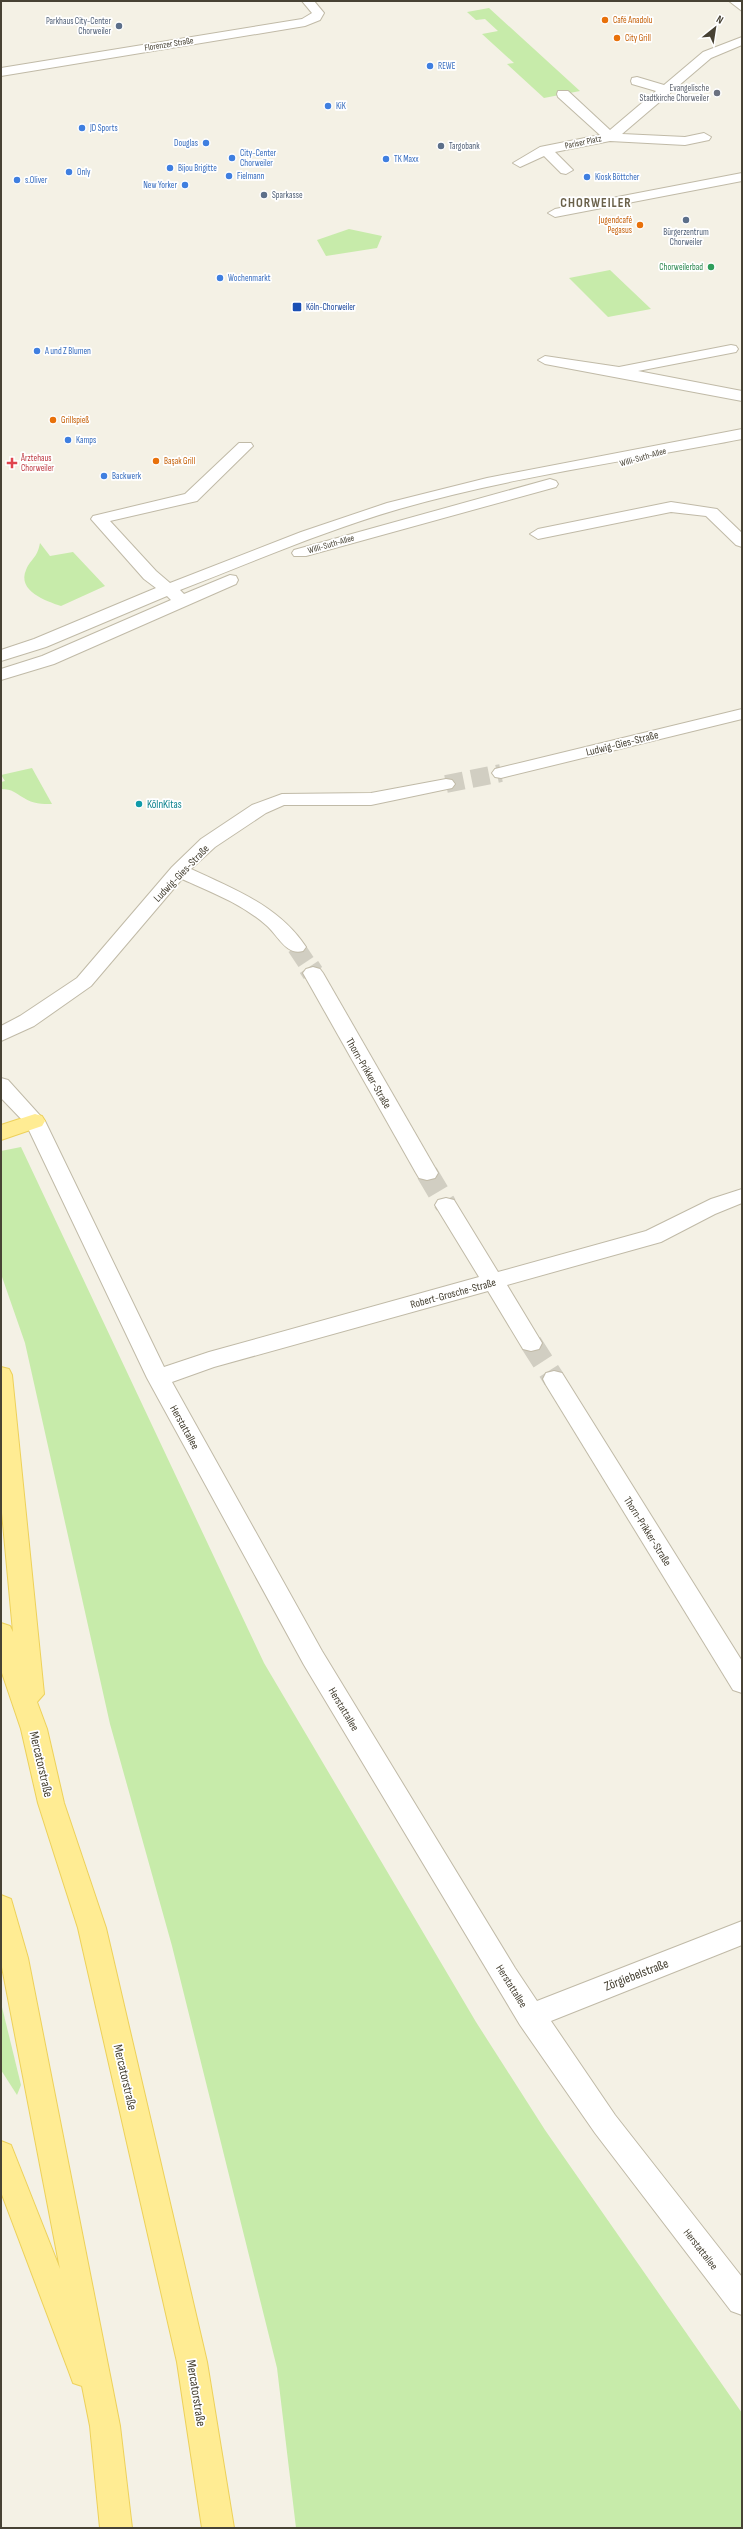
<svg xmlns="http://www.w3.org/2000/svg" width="743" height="2529" viewBox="0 0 743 2529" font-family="'Sofia Sans Condensed',sans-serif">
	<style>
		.green { fill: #c7ebaa }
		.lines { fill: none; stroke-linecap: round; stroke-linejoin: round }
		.minor-tunnel-far1 { stroke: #d1cec2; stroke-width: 18; stroke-dasharray: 18 8; stroke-linecap: butt }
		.minor-tunnel { stroke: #d1cec2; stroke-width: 22; stroke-dasharray: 22 11; stroke-linecap: butt }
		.minor-casing { stroke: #c0baa7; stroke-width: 2 }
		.major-casing { stroke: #edd15a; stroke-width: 2 }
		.minor { fill: #fff; fill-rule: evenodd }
		.major { fill: #ffec93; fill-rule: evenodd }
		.food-dot { fill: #e8710a; stroke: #fff; stroke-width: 1.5 }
		.service-dot { fill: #5c6f8a; stroke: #fff; stroke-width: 1.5 }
		.shop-dot { fill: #3f7fe0; stroke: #fff; stroke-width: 1.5 }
		.worship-dot { fill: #6b7280; stroke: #fff; stroke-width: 1.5 }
		.leisure-dot { fill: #2e9e5b; stroke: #fff; stroke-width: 1.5 }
		.transit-dot { fill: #1a4fb4; stroke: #fff; stroke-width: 1.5 }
		.health-dot { fill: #e0444e; stroke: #fff; stroke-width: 1.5 }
		.culture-dot { fill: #0f9aa8; stroke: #fff; stroke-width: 1.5 }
		.labels { text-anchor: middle; stroke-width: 3.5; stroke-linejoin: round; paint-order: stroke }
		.far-food-label { font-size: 9px; fill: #c56008; stroke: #fff; text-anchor: start }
		.far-service-label { font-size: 9px; fill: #4e5e75; stroke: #fff; text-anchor: start }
		.far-street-label { font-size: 9px; fill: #474234; stroke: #fff }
		.far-shop-label { font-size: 9px; fill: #366cbe; stroke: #fff; text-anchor: start }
		.far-worship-label { font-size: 9px; fill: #5b616d; stroke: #fff; text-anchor: end }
		.far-leisure-label { font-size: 9px; fill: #27864d; stroke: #fff; text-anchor: end }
		.far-transit-label { font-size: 9px; fill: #164399; stroke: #fff; text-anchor: start }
		.far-health-label { font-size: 9px; fill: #be3a42; stroke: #fff; text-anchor: start }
		.street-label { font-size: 11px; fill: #474234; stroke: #fff }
		.culture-label { font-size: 11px; fill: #0d838f; stroke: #fff; text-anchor: start }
		.far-district-label { font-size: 13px; font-weight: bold; letter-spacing: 1px; fill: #6a614a; stroke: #fff }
		.near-street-label { font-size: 13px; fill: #474234; stroke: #fff }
	</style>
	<rect width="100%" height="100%" fill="#f4f1e5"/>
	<g class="green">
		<path d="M489,8L580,91L544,98L507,64L514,63L482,34L498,31L485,19L476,20L467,12Z"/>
		<path d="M349,229L382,236L377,248L326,256L317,240Z"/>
		<path d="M610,270L651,309L608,317L569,278Z"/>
		<path d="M40,543L50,556L73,552L105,586L61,606C46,601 17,591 26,570C31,558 37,559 40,543Z"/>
		<path d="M32,768L52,804C42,804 33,804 24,798C15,793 13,789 1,789V782L5,781L1,775Z"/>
		<path d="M21,1147L264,1663L476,2022L545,2130L742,2413V2528H296L277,2368L172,1946L110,1724L25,1343L1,1274V1151Z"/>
		<path d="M1,2003L21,2085L17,2095L1,2070Z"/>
	</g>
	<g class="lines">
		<g class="minor-tunnel-far1">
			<path d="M446,784L501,773"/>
			<path d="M296,947L310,968"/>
		</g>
		<g class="minor-tunnel">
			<path d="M309,967L313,973"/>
			<path d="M427,1173L446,1205"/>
			<path d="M531,1343L554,1379"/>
		</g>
		<g class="minor-casing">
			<g id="minor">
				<path d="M302,1H314L324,13L320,20L305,26L1,76V68L302,19L312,13Z"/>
				<path d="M729,1H742V11Z"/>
				<path d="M742,37V45L711,58L622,134L685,137L704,133L711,137L709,140L685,145L610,141L555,152L573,170L566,174L561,173L544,156L520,167L513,163L540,147L600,135L558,97L557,94L558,91H568L610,130L656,91L632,84L631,81L632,78L637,77L664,85L703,52Z"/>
				<path d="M742,173V181L555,217L548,213L555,209Z"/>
				<path d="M731,345L736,346L738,349L736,352L638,371L742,391V401L545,364L538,360L545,356L619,367Z"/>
				<path d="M742,429V439C628,461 510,477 399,509C324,531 252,562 180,590L184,594L230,575L236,576L238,580L236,584L54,664L1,680V669L42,656L171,600L167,596L46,647L1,661V650L34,639L156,588L144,579L91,519L93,516L185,494L239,443H251L253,446L197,501L110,521L156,571L170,583L301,532L387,503L487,478Z"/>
				<path d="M550,479L556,481L558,484L556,487L306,556H294L292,553L294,550Z"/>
				<path d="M671,502L717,509L742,533V547L736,545L706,516L671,512L538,539L530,534L538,529Z"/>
				<path d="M742,709V719L501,778L495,777L492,773L495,769Z"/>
				<path d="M446,779L452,780L455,784L452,788L371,805H284L266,813L215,847L191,869C234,889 279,906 306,947L303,951C286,956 278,935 266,925C242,904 211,892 182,879L91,986L34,1026L1,1041V1026L20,1016L77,978L172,867L201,839L252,805L282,794L371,793Z"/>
				<path d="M313,967L320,969L323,973L438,1173L435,1178L427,1180L419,1178L416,1173L303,973L306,969Z"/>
				<path d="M1,1078L8,1080L45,1121L164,1367L209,1352L479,1277L435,1205L438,1200L446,1198L454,1200L498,1272L646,1231L711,1199L742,1189V1203L715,1214L661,1242L507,1285L542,1343L539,1349L531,1351L523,1349L488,1291L214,1367L172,1382L322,1651L515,1968L537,2001L742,1921V1945L551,2021L615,2115L742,2277V2315L731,2311L595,2133L520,2025L304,1665L147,1378L26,1124L1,1098Z"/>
				<path d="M554,1371L562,1373L742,1661V1693L733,1690L546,1385L543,1379L546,1373Z"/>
			</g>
		</g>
		<g class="major-casing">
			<g id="major">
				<path d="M35,1114L42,1116L45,1121L42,1126L1,1140V1125Z"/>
				<path d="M1,1367L9,1369L12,1375L44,1694L37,1702L47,1729L64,1803L106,1928L207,2362L234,2528H202L177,2362L78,1928L38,1803L21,1729L1,1670V1623L10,1626L13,1632L1,1502Z"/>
				<path d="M1,1895L11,1899L28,1958L120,2426L132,2528H100L90,2426L82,2386L73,2383L69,2372L1,2192V2141L11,2145L60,2269L1,1962Z"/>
			</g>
		</g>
		<use href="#minor" class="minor"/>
		<use href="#major" class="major"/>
	</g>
	<g class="food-dot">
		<circle cx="605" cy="20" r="4"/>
		<circle cx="617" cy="38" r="4"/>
		<circle cx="640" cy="225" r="4"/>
		<circle cx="53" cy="420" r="4"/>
		<circle cx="156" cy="461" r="4"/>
	</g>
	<g class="service-dot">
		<circle cx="119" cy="26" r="4"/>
		<circle cx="441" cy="146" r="4"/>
		<circle cx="264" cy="195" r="4"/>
		<circle cx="686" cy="220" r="4"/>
	</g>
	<g class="shop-dot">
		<circle cx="430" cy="66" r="4"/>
		<circle cx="328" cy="106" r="4"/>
		<circle cx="82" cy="128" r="4"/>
		<circle cx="206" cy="143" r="4"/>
		<circle cx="232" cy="158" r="4"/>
		<circle cx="386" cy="159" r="4"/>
		<circle cx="170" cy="168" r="4"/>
		<circle cx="69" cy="172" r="4"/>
		<circle cx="229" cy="176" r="4"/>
		<circle cx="587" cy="177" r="4"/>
		<circle cx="17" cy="180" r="4"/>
		<circle cx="185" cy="185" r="4"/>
		<circle cx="220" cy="278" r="4"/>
		<circle cx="37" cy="351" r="4"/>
		<circle cx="68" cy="440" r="4"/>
		<circle cx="104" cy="476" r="4"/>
	</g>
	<circle class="worship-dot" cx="717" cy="93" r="4"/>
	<circle class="leisure-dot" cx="711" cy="267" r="4"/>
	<rect class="transit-dot" x="292" y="302" width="10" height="10" rx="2"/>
	<path class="health-dot" d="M10 457h4v4h4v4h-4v4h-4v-4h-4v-4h4z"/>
	<circle class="culture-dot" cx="139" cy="804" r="4"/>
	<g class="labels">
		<g class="far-food-label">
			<text x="613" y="23">Café Anadolu</text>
			<text x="625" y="41">City Grill</text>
			<text x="632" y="223" text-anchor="end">Jugendcafé<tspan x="632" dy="10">Pegasus</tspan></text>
			<text x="61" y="423">Grillspieß</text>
			<text x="164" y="464">Başak Grill</text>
		</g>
		<g class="far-service-label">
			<text x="111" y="24" text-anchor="end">Parkhaus City-Center<tspan x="111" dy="10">Chorweiler</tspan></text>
			<text x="449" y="149">Targobank</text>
			<text x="272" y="198">Sparkasse</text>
			<text x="686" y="235" text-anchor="middle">Bürgerzentrum<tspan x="686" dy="10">Chorweiler</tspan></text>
		</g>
		<g class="far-street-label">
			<text transform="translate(169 44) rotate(-9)" y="3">Florenzer Straße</text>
			<text transform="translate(583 142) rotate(-12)" y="3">Pariser Platz</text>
			<text transform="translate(643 457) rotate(-16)" y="3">Willi-Suth-Allee</text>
			<text transform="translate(331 544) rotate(-16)" y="3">Willi-Suth-Allee</text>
		</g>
		<g class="far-shop-label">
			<text x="438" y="69">REWE</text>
			<text x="336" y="109">KiK</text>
			<text x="90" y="131">JD Sports</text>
			<text x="198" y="146" text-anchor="end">Douglas</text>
			<text x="240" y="156">City-Center<tspan x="240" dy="10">Chorweiler</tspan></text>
			<text x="394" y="162">TK Maxx</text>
			<text x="178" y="171">Bijou Brigitte</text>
			<text x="77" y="175">Only</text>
			<text x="237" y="179">Fielmann</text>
			<text x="595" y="180">Kiosk Böttcher</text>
			<text x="25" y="183">s.Oliver</text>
			<text x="177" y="188" text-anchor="end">New Yorker</text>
			<text x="228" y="281">Wochenmarkt</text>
			<text x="45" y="354">A und Z Blumen</text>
			<text x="76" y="443">Kamps</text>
			<text x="112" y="479">Backwerk</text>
		</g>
		<g class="far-worship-label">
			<text x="709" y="91">Evangelische<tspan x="709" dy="10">Stadtkirche Chorweiler</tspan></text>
		</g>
		<g class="far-leisure-label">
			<text x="703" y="270">Chorweilerbad</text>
		</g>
		<g class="far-transit-label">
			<text x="306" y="310">Köln-Chorweiler</text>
		</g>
		<g class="far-health-label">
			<text x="21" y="461">Ärztehaus<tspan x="21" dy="10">Chorweiler</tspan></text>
		</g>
		<g class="street-label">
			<text transform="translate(622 743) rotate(-14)" y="4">Ludwig-Gies-Straße</text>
			<text transform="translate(181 873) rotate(-46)" y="4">Ludwig-Gies-Straße</text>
			<text transform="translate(369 1073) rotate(60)" y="4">Thorn-Prikker-Straße</text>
			<text transform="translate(453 1293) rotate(-15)" y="4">Robert-Grosche-Straße</text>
			<text transform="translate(185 1427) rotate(61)" y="4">Herstattallee</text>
			<text transform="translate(648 1531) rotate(58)" y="4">Thorn-Prikker-Straße</text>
			<text transform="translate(344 1709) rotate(59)" y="4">Herstattallee</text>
			<text transform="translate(512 1986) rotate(58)" y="4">Herstattallee</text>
			<text transform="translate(701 2249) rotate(52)" y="4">Herstattallee</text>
		</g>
		<g class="culture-label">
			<text x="147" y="808">KölnKitas</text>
		</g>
		<g class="far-district-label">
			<text x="596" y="207">CHORWEILER</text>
		</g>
		<g class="near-street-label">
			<text transform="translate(42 1764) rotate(77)" y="5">Mercatorstraße</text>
			<text transform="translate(636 1974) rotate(-21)" y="5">Zörgiebelstraße</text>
			<text transform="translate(126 2077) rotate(77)" y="5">Mercatorstraße</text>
			<text transform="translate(197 2393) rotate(81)" y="5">Mercatorstraße</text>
		</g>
	</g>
	<rect width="743" height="2529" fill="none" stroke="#474234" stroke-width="4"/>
	<g transform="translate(715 28) rotate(30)" stroke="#ffffff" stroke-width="3" paint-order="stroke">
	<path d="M0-3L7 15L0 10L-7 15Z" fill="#474234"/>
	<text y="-6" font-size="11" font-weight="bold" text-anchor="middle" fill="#474234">N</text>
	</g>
</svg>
